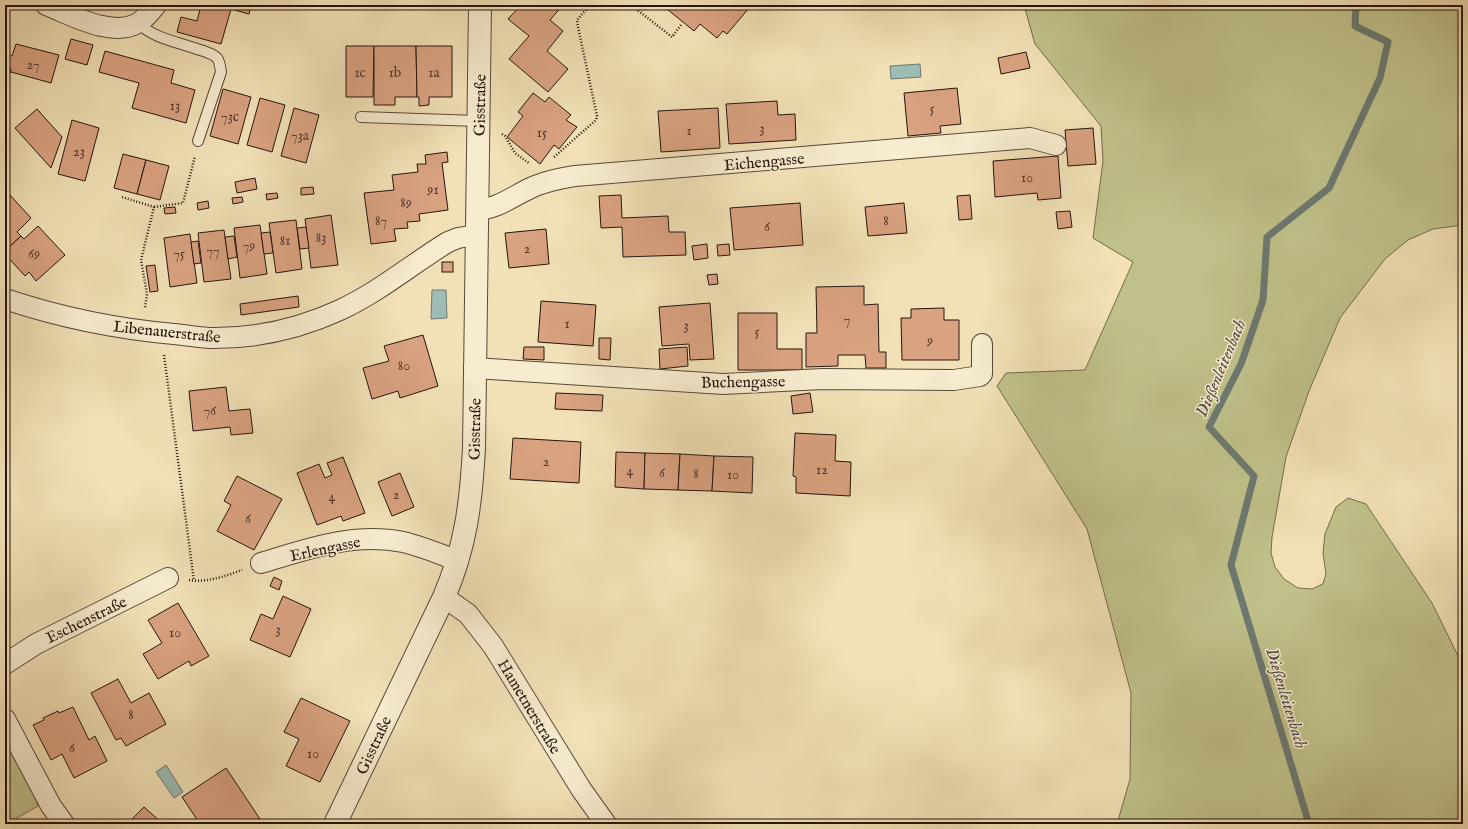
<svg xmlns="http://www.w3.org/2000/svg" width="1468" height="829" viewBox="0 0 1468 829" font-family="'IM FELL English',serif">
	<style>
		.green { fill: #c0c18a; stroke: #736b4c }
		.water { fill: #9cbcb4; stroke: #6d7971 }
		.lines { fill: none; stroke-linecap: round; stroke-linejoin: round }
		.stream { stroke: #6d7971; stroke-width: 7 }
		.building { fill: #d9a281; stroke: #26150d }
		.service-casing { stroke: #594838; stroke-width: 12 }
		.minor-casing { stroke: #594838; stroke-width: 22 }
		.tertiary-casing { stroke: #594838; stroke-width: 24 }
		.path { stroke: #26150d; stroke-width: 2.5; stroke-dasharray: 1 2; stroke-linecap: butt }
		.service { stroke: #f7ecd0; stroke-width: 10 }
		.minor { stroke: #f7ecd0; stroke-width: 20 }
		.tertiary { stroke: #f7ecd0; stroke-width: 22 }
		.labels { text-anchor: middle; stroke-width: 3; stroke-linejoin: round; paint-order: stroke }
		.number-label { font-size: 14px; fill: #53382a }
		.street-label { font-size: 16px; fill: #26150d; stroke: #f7ecd0 }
		.water-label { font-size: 17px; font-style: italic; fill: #4f4f47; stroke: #f7ecd0 }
	</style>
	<rect width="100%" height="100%" fill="#f2e1b7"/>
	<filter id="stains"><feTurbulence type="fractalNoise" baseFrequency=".005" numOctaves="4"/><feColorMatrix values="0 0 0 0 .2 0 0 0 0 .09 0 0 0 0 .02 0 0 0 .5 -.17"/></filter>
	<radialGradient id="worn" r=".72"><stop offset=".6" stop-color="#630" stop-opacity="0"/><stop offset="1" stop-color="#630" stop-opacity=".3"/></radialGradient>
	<g class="green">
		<path d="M1024,5H1463V225L1433,229L1408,240L1385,259L1340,318L1309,391L1286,457L1272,537L1271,553L1275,567L1284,579L1298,588L1312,589L1323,584L1326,574L1323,553L1325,534L1336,507L1348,498L1366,504L1432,603L1463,666V824H1117L1130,779L1131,693L1087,529L997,386L1006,373L1085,370L1133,262L1093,238L1103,161L1101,126L1035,44Z"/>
		<path d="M5,731L30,778L38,806L6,824H5Z"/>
	</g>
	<g class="water">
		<path d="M920,64L921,77L891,79L890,66Z"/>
		<path d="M432,290H446L447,318L431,319Z"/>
		<path d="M166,765L183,792L174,798L156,772Z"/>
	</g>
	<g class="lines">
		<path class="stream" d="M1309,824L1231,565L1254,476L1209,427L1241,364L1263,300L1267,237L1329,188L1380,78L1388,42L1355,26L1356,5"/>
	</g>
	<g class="building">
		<path d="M201,5H226L231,9L221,44L177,32L181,17L197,21Z"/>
		<path d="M226,5H251L249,14L231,9Z"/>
		<path d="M521,5H563L550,20L563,31L547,51L568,69L548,92L509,59L529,36L508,19Z"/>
		<path d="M662,5H746L749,8L727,34L723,31L717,38L700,24L694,31Z"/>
		<path d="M71,39L93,45L87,65L65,59Z"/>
		<path d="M16,44L59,55L51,83L11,72L7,55L12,56Z"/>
		<path d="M346,46H374L373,97H346Z"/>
		<path d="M374,46H416L417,97H395V105H374Z"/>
		<path d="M416,46H452V97H429V105L419,106V97H417Z"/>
		<path d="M105,51L174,70L171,83L195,90L186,123L132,108L139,83L99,72Z"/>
		<path d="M1026,52L1030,68L1001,74L998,58Z"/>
		<path d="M7,55L11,72L5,78V57Z"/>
		<path d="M957,88L961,124L940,126L941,133L908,136L904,93Z"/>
		<path d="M223,89L251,97L238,144L210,136Z"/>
		<path d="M533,93L545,102L549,97L571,115L566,120L577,127L559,149L554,145L540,164L507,137L523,116L518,112Z"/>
		<path d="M260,98L285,105L272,152L247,145Z"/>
		<path d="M777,101L778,115L795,114L796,140L729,144L726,104Z"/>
		<path d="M294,108L319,115L306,163L281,156Z"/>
		<path d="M718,108L720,148L661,152L658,111Z"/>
		<path d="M37,109L62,137L51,168L15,128Z"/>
		<path d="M72,120L99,128L85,181L58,174Z"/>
		<path d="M1093,128L1096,164L1068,166L1065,130Z"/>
		<path d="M447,152L448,162L442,163L448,210L419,214L420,221L407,222L408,228L394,229L396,241L371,244L364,193L394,190L392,175L418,172L417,164H426L425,155Z"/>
		<path d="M123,154L146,160L137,194L114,188Z"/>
		<path d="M1058,156L1061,198L1038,200L1037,193L995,197L993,161Z"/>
		<path d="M146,160L169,166L160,200L137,194Z"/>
		<path d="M255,178L257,189L237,193L235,182Z"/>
		<path d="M313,187L314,194L301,195V188Z"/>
		<path d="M277,193L278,198L267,200L266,194Z"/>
		<path d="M10,195L31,218L17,232L21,236L5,251V199Z"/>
		<path d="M621,195L622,218L668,216L669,232H685L686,255L623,257L622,227L601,228L599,196Z"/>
		<path d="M970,195L972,219L959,220L957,196Z"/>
		<path d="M242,197L243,202L233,204L232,198Z"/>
		<path d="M208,201L209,208L198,210L197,203Z"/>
		<path d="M800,203L803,245L734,250L730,208Z"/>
		<path d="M904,203L907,233L868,236L865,207Z"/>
		<path d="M175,207L176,213L165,214L164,208Z"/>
		<path d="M1070,211L1072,227L1058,229L1056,212Z"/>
		<path d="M331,215L338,265L311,268L305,219Z"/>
		<path d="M296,220L302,269L276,273L269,223Z"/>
		<path d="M260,225L267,274L240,278L234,228Z"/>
		<path d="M38,226L65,255L36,281L29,272L25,276L5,254V251L21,236L24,239Z"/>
		<path d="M306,227L309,248L300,249L297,228Z"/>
		<path d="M546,229L549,264L509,268L505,233Z"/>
		<path d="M224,230L231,279L204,282L198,233Z"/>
		<path d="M270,232L273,253L264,254L261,233Z"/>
		<path d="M190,234L197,283L170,287L164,238Z"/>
		<path d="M234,236L237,257L228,259L225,237Z"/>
		<path d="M198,241L201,263L194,264L191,242Z"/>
		<path d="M707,244L708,258L694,260L692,246Z"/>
		<path d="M729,244L730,255L718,256L717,245Z"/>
		<rect x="442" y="262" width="11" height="10"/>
		<path d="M155,265L158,291L150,292L146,266Z"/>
		<path d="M717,274L718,284L709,285L707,275Z"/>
		<path d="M864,286V305L878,304L879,352H886V368H866L865,355H838V366L806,367V333H817L816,287Z"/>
		<path d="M298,296L299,307L241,315L240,304Z"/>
		<path d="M541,301L596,305L593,346L538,342Z"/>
		<path d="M710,303L714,359L690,360L689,344L662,346L659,307Z"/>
		<path d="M944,308V320H959V360H902L901,318H911V309Z"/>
		<path d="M738,313H777V349H802V370H738Z"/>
		<path d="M423,335L438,386L400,398L398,391L372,399L363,368L389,361L384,346Z"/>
		<path d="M599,338H611L610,360L599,359Z"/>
		<path d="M524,347H544V360L523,359Z"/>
		<path d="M687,347L688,366L660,369L659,349Z"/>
		<path d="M226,387L229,411L250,409L253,433L231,435L230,427L193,431L189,391Z"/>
		<path d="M556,393L603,395L602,411L555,409Z"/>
		<path d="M810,393L813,412L793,414L791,396Z"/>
		<path d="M795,433L836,435L835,461L851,462L850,496L796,493V477L793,476Z"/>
		<path d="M513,438L581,442L579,483L510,479Z"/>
		<path d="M616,452L645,453L644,489L615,487Z"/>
		<path d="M645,453L680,454L678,490L644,489Z"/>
		<path d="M680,454L714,456L712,491L678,490Z"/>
		<path d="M714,456L753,457L752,493L712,491Z"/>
		<path d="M343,457L365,513L343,521L341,516L317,525L297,473L319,464L325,478L332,475L327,463Z"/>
		<path d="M400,473L414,507L392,516L378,482Z"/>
		<path d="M237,476L282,499L254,550L217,531L231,505L224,501Z"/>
		<path d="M274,577L282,581L279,590L270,586Z"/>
		<path d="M283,596L311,609L290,657L250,640L261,614L273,619Z"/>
		<path d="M178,603L209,656L191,666L189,661L158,679L143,654L162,643L148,620Z"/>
		<path d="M118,679L131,703L149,693L166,724L126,746L121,738L116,740L91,693Z"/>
		<path d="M301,698L350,721L320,782L286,766L299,739L284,732Z"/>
		<path d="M73,707L89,740L95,736L107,761L74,778L62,754L51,760L33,725L44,720L43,718L58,711L59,713Z"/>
		<path d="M226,768L262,822L259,824H200L182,797Z"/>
		<path d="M144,807L163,824H127Z"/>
	</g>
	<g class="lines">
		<g class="service-casing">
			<g id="service">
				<path d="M139,23C152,38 178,42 197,49C203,51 212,53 217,58C220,62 220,67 221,72L198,141"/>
				<path d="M361,117L478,121"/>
			</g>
		</g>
		<g class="minor-casing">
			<g id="minor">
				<path d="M46,5C72,15 111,38 138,23C145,19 151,11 156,5"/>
				<path d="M477,210C498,209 516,194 535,186C548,181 561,178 575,176L1030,138L1056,145"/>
				<path d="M5,299C59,317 117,329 174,334C187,335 201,338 214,338C257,338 301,328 340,310C379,292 412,264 448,242L458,238L476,235"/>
				<path d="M474,368L723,384L823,379L954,380L980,376L982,374V344"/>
				<path d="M261,563C307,549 354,532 403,542C421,546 440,554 458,561"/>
				<path d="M444,597L468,614L493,646L581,789L606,824"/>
				<path d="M5,664L36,644L168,578"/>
				<path d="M5,719L51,806L64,824"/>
			</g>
		</g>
		<g class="tertiary-casing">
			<path id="tertiary" d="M335,824L444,597C466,546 471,503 474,448L480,5"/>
		</g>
		<g class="path">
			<path d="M631,5L672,37L681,25"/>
			<path d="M502,134L505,136L515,153L530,164"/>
			<path d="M554,157L596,120L597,116L578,27L577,20L590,5"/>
			<path d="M122,197L154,207L141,260L147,294L145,308"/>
			<path d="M154,207L183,203L195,156"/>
			<path d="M164,355L194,581"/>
			<path d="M189,580C206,583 226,576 242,570"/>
		</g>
		<use href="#service" class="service"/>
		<use href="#minor" class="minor"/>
		<use href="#tertiary" class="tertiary"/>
	</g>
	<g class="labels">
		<g class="number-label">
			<text x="33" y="69">27</text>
			<text x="360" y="77">1c</text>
			<text x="395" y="77">1b</text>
			<text x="434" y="77">1a</text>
			<text x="175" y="110">13</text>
			<text x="932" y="113">5</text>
			<text x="230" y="121">73c</text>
			<text x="762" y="133">3</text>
			<text x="689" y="135">1</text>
			<text x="542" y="137">15</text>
			<text x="300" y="140">73a</text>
			<text x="79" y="156">23</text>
			<text x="1027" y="182">10</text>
			<text x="433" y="194">91</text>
			<text x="406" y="207">89</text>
			<text x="381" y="225">87</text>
			<text x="886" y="225">8</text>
			<text x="767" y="231">6</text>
			<text x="321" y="242">83</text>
			<text x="285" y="245">81</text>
			<text x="249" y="250">79</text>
			<text x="527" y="253">2</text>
			<text x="213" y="255">77</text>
			<text x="34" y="258">69</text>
			<text x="179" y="258">75</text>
			<text x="847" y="324">7</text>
			<text x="567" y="328">1</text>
			<text x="686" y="330">3</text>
			<text x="757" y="336">5</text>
			<text x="930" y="345">9</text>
			<text x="404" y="370">80</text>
			<text x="210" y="415">76</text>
			<text x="546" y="466">2</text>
			<text x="822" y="474">12</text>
			<text x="630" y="475">4</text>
			<text x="662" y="477">6</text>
			<text x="696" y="478">8</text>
			<text x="733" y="479">10</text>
			<text x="396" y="499">2</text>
			<text x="332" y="501">4</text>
			<text x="248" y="523">6</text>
			<text x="278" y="634">3</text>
			<text x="175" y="637">10</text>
			<text x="131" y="719">8</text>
			<text x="72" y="752">6</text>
			<text x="313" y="758">10</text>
		</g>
		<g class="street-label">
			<text transform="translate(479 105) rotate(-89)" y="6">Gisstraße</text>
			<text transform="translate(764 161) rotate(-5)" y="6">Eichengasse</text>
			<text transform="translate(167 331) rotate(6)" y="6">Libenauerstraße</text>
			<text transform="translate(743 381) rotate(-1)" y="6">Buchengasse</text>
			<text transform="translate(474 429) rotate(-89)" y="6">Gisstraße</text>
			<text transform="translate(325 548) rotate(-12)" y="6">Erlengasse</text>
			<text transform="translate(86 619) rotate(-26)" y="6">Eschenstraße</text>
			<text transform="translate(530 706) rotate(59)" y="6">Hametnerstraße</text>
			<text transform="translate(373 745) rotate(-65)" y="6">Gisstraße</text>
		</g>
		<g class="water-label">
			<text transform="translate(1220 368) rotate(-67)" y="6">Dießenleitenbach</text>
			<text transform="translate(1287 698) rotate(73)" y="6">Dießenleitenbach</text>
		</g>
	</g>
	<rect width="1468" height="829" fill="none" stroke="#f2e1b7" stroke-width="20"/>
	<rect x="6" y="6" width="1456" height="817" fill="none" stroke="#26150d" stroke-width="2"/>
	<rect x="10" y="10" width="1448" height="809" fill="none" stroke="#26150d"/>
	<rect width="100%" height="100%" filter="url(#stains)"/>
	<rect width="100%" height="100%" fill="url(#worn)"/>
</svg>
